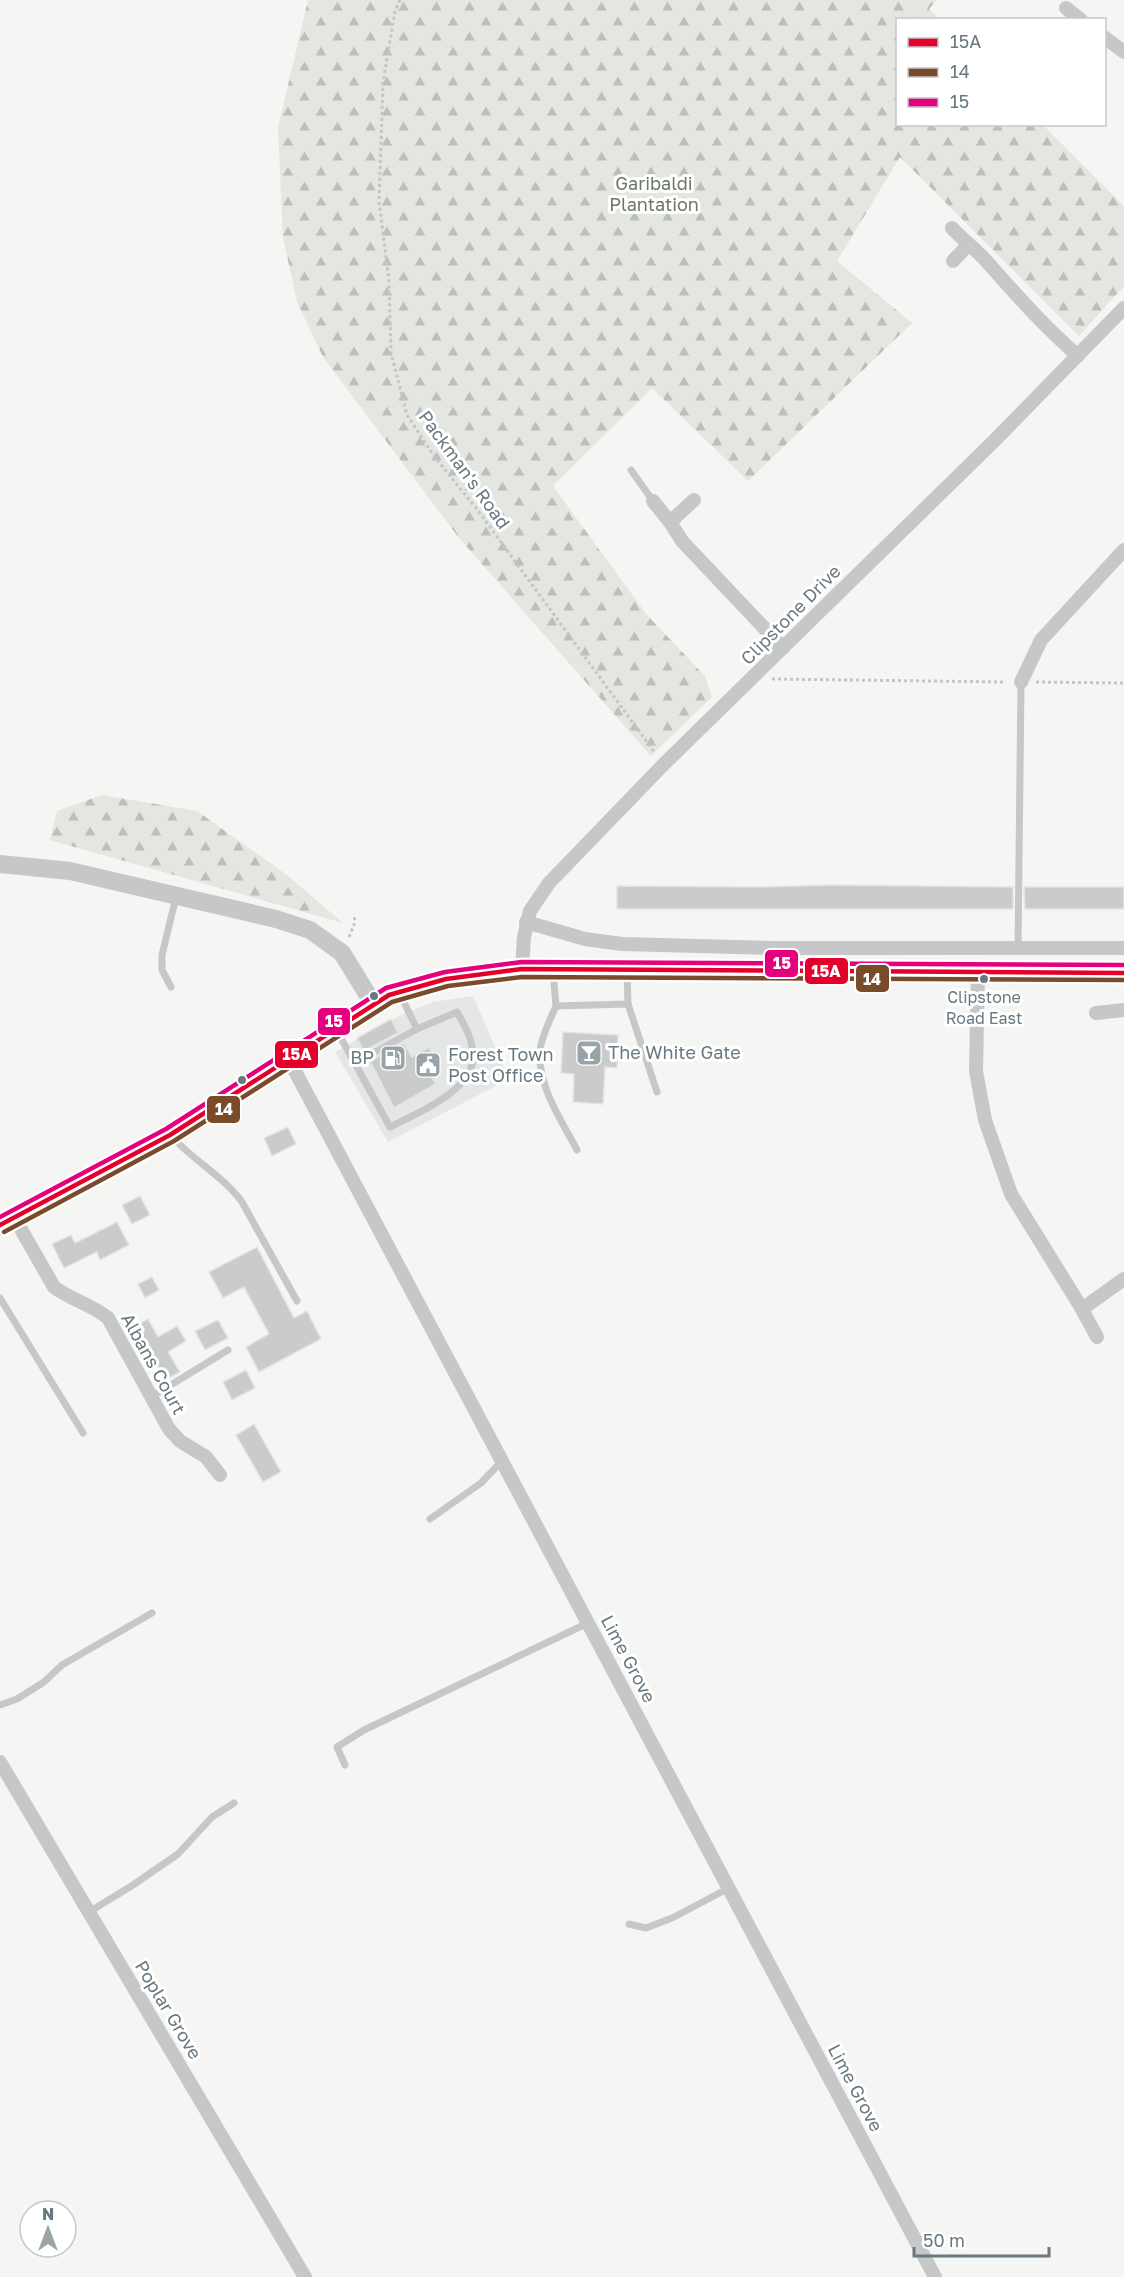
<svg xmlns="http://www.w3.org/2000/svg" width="1124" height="2277" viewBox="0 0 1124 2277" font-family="'Golos Text',sans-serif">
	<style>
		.built { fill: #e5e6e6 }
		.forest { fill: url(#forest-firs) }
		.building { fill: #cacccc; stroke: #e4e4e4; stroke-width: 1.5 }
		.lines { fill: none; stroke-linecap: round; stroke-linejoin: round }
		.secondary-casing { stroke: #cfd1d1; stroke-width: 21 }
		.path { stroke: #c4c5c5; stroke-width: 3; stroke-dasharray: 3 3; stroke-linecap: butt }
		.service { stroke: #c5c7c8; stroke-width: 7 }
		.minor { stroke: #c5c7c8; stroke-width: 14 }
		.tertiary { stroke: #c5c7c8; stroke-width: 18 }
		.secondary { stroke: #dcdcdd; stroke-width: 20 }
		.bus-1-casing { stroke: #fff; stroke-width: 9 }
		.bus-2-casing { stroke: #fff; stroke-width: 9 }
		.bus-3-casing { stroke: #fff; stroke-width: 9 }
		.bus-1 { stroke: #e4002b; stroke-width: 4.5 }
		.bus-2 { stroke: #7a4b2a; stroke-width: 4.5 }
		.bus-3 { stroke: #e5007d; stroke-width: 4.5 }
		.bus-dot { fill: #687980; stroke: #fff; stroke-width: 2 }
		.labels { text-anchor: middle; stroke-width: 6; stroke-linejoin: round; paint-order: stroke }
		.bus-label { font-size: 16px; fill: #687980; stroke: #fff }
		.park-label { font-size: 18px; fill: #6c7866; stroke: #fff }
		.street-label { font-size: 18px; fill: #687980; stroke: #fff }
		.poi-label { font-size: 18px; fill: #687980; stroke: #fff; text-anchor: start }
		.line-badge { stroke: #fff; stroke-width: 2 }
		.badge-label { font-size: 16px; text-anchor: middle; font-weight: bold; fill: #fff }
	</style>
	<defs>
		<pattern id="forest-firs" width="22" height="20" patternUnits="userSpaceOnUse" patternTransform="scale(1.5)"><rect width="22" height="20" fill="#e4e6e2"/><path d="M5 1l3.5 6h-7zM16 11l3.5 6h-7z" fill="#bdbfbc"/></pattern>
	</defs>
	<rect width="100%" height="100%" fill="#f5f5f4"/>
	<path class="built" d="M473,996L509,1079L388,1142L335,1052L399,1016L433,1002Z"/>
	<g class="forest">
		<path d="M308,0H937L929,9L939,19L898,20V124L1043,125L1124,206V286L1079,336L900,157L837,261L912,323L748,481L652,388L553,486L647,615L705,676L712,697L651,756L459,538L323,357L297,302L283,237L278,128Z"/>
		<path d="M102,795L197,811L287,875L343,923L50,840L57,811Z"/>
	</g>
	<g class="building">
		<path d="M831,885L1013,887V909H617V886L760,887Z"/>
		<path d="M1024,887H1124V909H1025Z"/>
		<path d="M391,1019L398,1033L364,1051L357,1038Z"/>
		<path d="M563,1032L618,1035L617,1068L605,1067L603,1104L573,1102L574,1074L561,1073Z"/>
		<path d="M404,1043L412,1057L429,1047L440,1067L430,1074L436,1084L394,1108L370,1061Z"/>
		<path d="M288,1127L296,1144L272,1156L264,1138Z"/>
		<path d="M140,1196L150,1215L132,1224L122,1205Z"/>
		<path d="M117,1222L129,1245L100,1260L97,1252L64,1268L52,1244L71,1235L75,1243Z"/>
		<path d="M257,1247L294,1318L307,1311L321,1339L259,1372L246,1347L269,1334L244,1287L223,1298L209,1272Z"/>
		<path d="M152,1277L159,1290L145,1298L138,1284Z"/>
		<path d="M148,1319L158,1337L177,1326L186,1341L168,1352L180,1372L165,1380L135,1326Z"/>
		<path d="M218,1320L228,1338L205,1350L195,1331Z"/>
		<path d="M246,1370L255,1388L232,1400L223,1382Z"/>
		<path d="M254,1424L281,1472L263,1482L236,1435Z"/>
	</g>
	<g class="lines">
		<g class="secondary-casing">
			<path id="secondary" d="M0,1225L170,1135L288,1058L389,995L446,979L522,969L1124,973"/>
		</g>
		<g class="path">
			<path d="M400,0L395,11L383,83L379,201L389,281L391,353L407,415L434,456L479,512L655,753"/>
			<path d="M772,679L1006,682"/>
			<path d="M1036,682L1124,683"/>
			<path d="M349,937L354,925L355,914"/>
		</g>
		<g class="service">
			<path d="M631,470L653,501"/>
			<path d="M1018,948L1021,682"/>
			<path d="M553,971L556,1006L628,1004L627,971"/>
			<path d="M171,987L162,970V955L176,897"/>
			<path d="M400,994L417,1029"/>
			<path d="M628,1004L657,1092"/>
			<path d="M556,1006C550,1020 542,1035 540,1050C537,1086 562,1121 577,1150"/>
			<path d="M337,1031L390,1127C416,1114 474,1090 473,1057C473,1040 465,1026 457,1012L417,1029L355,1063"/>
			<path d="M171,1136C193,1160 223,1176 242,1202L297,1301"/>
			<path d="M0,1298L83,1433"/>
			<path d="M151,1397L228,1350"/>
			<path d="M430,1519L481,1483L502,1461"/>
			<path d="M0,1705L17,1699L44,1682L62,1665L152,1613"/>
			<path d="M345,1765L337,1747L364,1730L588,1623"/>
			<path d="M89,1912L133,1885L178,1854L212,1817L234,1803"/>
			<path d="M629,1924L646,1928L672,1918L729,1888"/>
		</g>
		<g class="minor">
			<path d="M1066,8L1081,20"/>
			<path d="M1104,37L1124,52"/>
			<path d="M952,228C964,241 978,251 989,264C1018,297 1045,327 1078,356"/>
			<path d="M953,261L968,245"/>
			<path d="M653,501L670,522L682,541L783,648"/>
			<path d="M670,522L694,500"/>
			<path d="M1021,682L1041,640L1124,550"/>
			<path d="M526,922L585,939L622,944L771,948H1124"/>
			<path d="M522,969L524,937L530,911L549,883L665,763L995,440L1124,308"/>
			<path d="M978,972L976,1071L985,1120L1011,1194L1079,1304L1097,1337"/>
			<path d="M1096,1013L1124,1010"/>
			<path d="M288,1058L935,2277"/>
			<path d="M14,1217L54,1287C71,1300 91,1304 108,1318L169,1429L180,1441L206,1457L220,1475"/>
			<path d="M1082,1309L1124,1279"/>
			<path d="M0,1762L305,2277"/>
		</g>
		<path class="tertiary" d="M0,864L70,871L276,919L310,930L342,953L374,1005"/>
		<use href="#secondary" class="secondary"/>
		<g class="bus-1-casing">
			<path id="bus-1" d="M0,1225L170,1135L389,995L446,979L522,969L1124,973"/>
		</g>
		<g class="bus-2-casing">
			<path id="bus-2" d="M4,1232L174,1141L392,1002L448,986L522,977L1124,980"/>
		</g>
		<g class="bus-3-casing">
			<path id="bus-3" d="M0,1217L166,1129L386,988L445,972L522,962L1124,965"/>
		</g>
		<use href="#bus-1" class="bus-1"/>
		<use href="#bus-2" class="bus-2"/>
		<use href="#bus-3" class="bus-3"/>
	</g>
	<defs>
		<g id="bar-square" transform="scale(1.35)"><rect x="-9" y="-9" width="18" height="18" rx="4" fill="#99a4a9" stroke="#fff"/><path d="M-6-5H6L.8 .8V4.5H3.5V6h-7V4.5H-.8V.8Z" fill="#fff"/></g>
		<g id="fuel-square" transform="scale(1.35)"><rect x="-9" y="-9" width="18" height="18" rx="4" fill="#99a4a9" stroke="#fff"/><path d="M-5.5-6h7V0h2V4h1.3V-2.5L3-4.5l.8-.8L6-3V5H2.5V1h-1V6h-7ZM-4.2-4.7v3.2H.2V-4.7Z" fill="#fff"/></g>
		<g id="civic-square" transform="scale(1.35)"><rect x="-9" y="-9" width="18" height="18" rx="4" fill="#99a4a9" stroke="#fff"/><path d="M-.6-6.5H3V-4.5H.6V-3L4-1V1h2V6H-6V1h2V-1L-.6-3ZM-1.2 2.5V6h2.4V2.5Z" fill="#fff"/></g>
	</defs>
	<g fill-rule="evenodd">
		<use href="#bar-square" x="589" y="1053"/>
		<use href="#fuel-square" x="393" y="1058"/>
		<use href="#civic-square" x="428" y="1065"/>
	</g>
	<g class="bus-dot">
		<circle cx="984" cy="979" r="5"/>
		<circle cx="374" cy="996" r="5"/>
		<circle cx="242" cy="1080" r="5"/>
	</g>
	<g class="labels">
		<g class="bus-label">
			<text x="984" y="1003">Clipstone<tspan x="984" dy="21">Road East</tspan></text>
		</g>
		<g class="park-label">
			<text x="654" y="190">Garibaldi<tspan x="654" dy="21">Plantation</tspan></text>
		</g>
		<g class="street-label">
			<text transform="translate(464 470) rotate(54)" y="6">Packman's Road</text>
			<text transform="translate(791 615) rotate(-45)" y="6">Clipstone Drive</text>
			<text transform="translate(153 1364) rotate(61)" y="6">Albans Court</text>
			<text transform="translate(628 1659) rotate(62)" y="6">Lime Grove</text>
			<text transform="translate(168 2010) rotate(59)" y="6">Poplar Grove</text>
			<text transform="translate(855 2088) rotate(62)" y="6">Lime Grove</text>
		</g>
		<g class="poi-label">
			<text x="608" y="1059">The White Gate</text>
			<text x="448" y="1061">Forest Town<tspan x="448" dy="21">Post Office</tspan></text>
			<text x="374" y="1064" text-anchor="end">BP</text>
		</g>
	</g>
	<g class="line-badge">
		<rect x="764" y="949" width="35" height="29" rx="6" fill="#e5007d"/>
		<rect x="804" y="957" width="45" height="28" rx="6" fill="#e4002b"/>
		<rect x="855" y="964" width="35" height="29" rx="6" fill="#7a4b2a"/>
		<rect x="317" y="1007" width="34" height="29" rx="6" fill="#e5007d"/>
		<rect x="274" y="1040" width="45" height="29" rx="6" fill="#e4002b"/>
		<rect x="206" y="1095" width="35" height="29" rx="6" fill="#7a4b2a"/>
	</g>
	<g class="badge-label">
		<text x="782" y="969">15</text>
		<text x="826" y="977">15A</text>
		<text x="872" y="985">14</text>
		<text x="334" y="1027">15</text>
		<text x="297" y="1060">15A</text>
		<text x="224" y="1115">14</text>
	</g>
	<rect x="896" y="18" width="210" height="108" fill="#ffffff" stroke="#c3c9cc" stroke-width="1.5"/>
	<rect x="908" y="38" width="30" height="9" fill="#e4002b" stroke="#c3c9cc" stroke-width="1.5"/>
	<text x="950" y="48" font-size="18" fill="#687980">15A</text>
	<rect x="908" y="68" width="30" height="9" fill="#7a4b2a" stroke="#c3c9cc" stroke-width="1.5"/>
	<text x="950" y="78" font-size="18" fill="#687980">14</text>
	<rect x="908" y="98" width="30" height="9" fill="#e5007d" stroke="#c3c9cc" stroke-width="1.5"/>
	<text x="950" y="108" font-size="18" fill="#687980">15</text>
	<g transform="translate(48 2229)"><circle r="28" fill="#ffffff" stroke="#c3c9cc" stroke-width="1.5"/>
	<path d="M0-4.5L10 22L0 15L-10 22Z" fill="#99a4a9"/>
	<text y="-9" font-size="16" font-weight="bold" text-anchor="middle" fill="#687980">N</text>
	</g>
	<path d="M914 2247v9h135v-9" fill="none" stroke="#687980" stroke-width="3"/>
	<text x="923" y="2247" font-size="18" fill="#687980" stroke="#ffffff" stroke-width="4.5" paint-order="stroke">50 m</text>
</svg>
